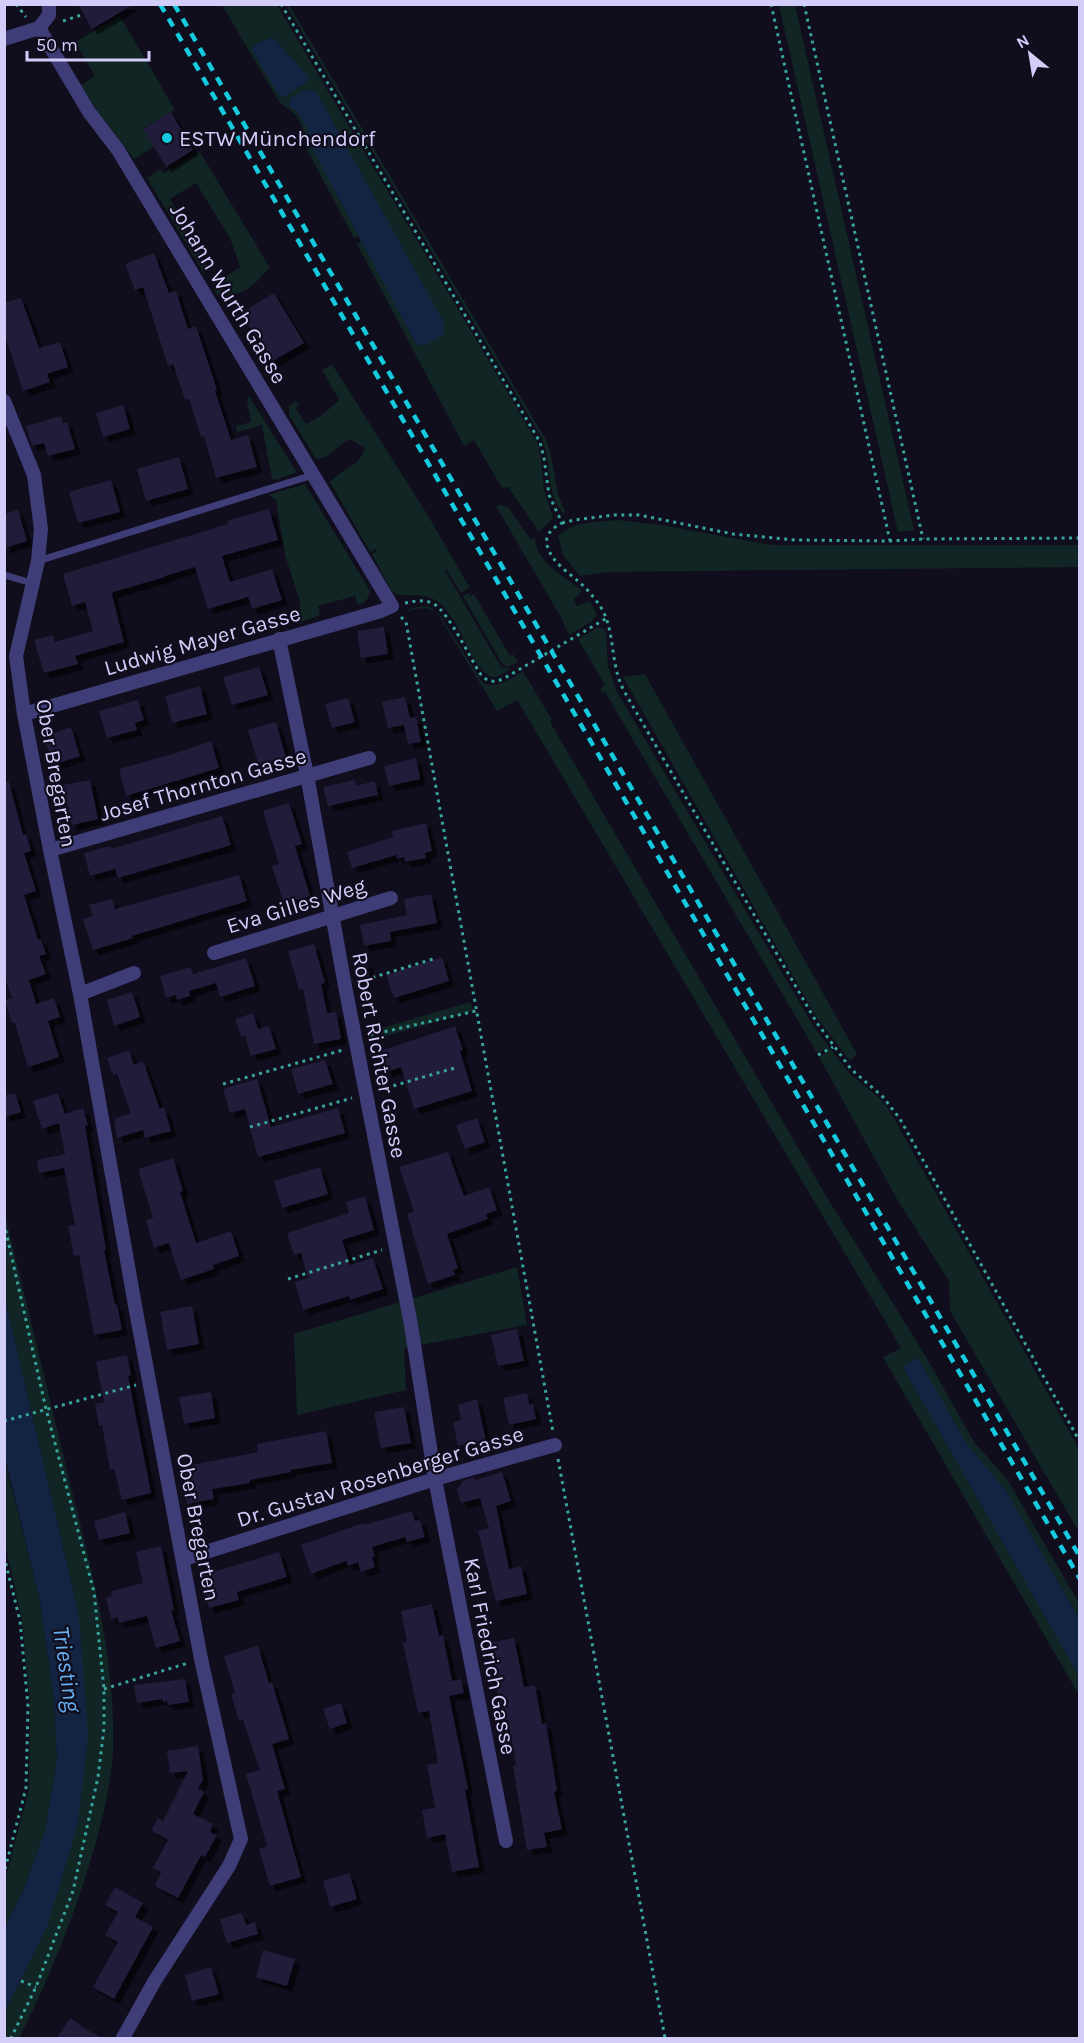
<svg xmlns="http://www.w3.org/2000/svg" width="1084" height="2043" viewBox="0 0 1084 2043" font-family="Karla,sans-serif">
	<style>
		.green { fill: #112525 }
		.water { fill: #122441 }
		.building { fill: #221b3b; filter: url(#shadow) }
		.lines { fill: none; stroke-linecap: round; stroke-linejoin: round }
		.path { stroke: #38a49e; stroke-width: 3; stroke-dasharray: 3 4.5; stroke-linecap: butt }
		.service { stroke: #3f3d77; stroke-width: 7 }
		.minor { stroke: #3f3d77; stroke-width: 14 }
		.rail { stroke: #15c9df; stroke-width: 4.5; stroke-dasharray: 9 8; stroke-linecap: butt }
		.poi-dot { fill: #15c9df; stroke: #100d1c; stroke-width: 2 }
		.labels { text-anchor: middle; stroke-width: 4.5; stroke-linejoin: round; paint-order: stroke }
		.poi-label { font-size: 22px; fill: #d3cdfa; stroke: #100d1c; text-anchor: start }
		.street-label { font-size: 22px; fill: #d3cdfa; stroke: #100d1c }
		.water-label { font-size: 24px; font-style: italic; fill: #65aff1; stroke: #100d1c }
	</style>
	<defs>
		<filter id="shadow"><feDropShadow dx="5.5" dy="5.5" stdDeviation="0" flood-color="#0009"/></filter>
	</defs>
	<rect width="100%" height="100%" fill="#100d1c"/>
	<g class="green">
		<path d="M222,5H277L537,442L541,457L544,489L553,518L539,532L508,487L502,488L474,440L464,446L357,244L361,242L358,236L354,238L305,146C305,124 298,115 280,103Z"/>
		<path d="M286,5H289L545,438C556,462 553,488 565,511L563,513C544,493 553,459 540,435Z"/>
		<path d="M779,5H795L914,530L898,532Z"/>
		<path d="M120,16L175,110L144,128L154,147L134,159L98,112L81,85L95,76L75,42Z"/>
		<path d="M200,152L270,268C264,272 261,278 256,282C247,292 227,300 215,293L213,283L218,272L225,277L240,267L230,238L196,183L170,199L207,265L204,274L147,178L161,169L164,173Z"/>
		<path d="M332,364L427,514L470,588L461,593L447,570L445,571L501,667L511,669L497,677H491C466,663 461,613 433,599C420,593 408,597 396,594L391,590L372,554L377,551L375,549L370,552L330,482C343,468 359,467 365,448L350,439C338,445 329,459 316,459L289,415V406L296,401L299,405L296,408L306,424L321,416L339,400L322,370Z"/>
		<path d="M249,396L296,471L295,473L275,480L272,479L262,425L237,432L236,426L251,422L247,403Z"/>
		<path d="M305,484L370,591C368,599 366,603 358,605L355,596L318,606L320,615L301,622L300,601L285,555L276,500L268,495Z"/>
		<path d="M501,505L509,508L530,539H535C538,566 565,575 582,591L573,600L577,606L590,601L597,615L591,622L569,635L564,625L563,621L496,506Z"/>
		<path d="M618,520L667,526L771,545H1079V567L608,572L580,576L563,555L558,536C574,521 597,522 618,520Z"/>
		<path d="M469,593L471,596L474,594L510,656L513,654L518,662L508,667L503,665L463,596Z"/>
		<path d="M423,606L430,607L440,615L482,682C496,691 511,678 523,671L552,720L550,722L828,1199L925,1355L974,1442L1007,1479L1079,1603V1695L883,1357L901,1348L535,730L517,700L497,711L438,614C428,606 419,608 409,611V609Z"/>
		<path d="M599,627L604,629L606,633L608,666L616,690L814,1027L849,1073L879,1098L888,1108L1079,1449V1532L954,1318L950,1310L949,1281L897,1199L819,1057L828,1052L825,1049L817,1053L605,692L602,693L600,689L605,685L578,639Z"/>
		<path d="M645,674L857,1054L850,1061L817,1018L623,677Z"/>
		<path d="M471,1002L473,1011L373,1040L371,1031Z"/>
		<path d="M4,1210C26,1301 48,1392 70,1483C92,1571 116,1660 113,1751C111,1785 103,1817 94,1849C75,1914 50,1978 19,2038H5V2011L48,1924L79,1616L5,1299Z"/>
		<path d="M517,1267L527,1325L404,1348L406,1390L297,1415L294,1334Z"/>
		<path d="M4,1458L40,1601L54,1698L57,1760L45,1831L24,1889L5,1927V1880L29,1789L30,1705L22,1621L5,1543Z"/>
	</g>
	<g class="water">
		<path d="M270,38L274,39L308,76L307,82L283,97L279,96L252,50L254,45Z"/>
		<path d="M305,90L315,91L318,95L444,323V334L424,346L416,344L311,146L307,128L297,111L289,106V99Z"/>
		<path d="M5,1299L79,1616L88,1736L78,1823L48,1924L5,2011V1927L24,1889L45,1831L57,1760L54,1698L40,1601L5,1458Z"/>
		<path d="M918,1358L968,1446L1005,1489L1079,1619V1676L904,1369L905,1365Z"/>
	</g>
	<g class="building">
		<path d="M78,4H134L92,29Z"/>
		<path d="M171,112L193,150L166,167L143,129Z"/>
		<path d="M154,253L169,293L176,291L188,329L196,326L217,390L215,391L231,440L248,435L257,467L216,478L204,436L201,437L189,399L185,400L173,364L168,366L143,287L135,290L125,264Z"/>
		<path d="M274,293L304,343L271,362L241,313Z"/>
		<path d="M21,298L39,348L60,342L68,367L47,374L50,382L23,391L4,332V303Z"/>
		<path d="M123,405L130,429L103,437L96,413Z"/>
		<path d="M61,416L63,423L67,422L75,449L48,456L44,443L32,446L26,426Z"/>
		<path d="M179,457L188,489L146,501L137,469Z"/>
		<path d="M111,480L120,512L78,523L69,492Z"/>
		<path d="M269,509L278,540L222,556L230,582L272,569L282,600L252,609L248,597L208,609L195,567L165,576V577L113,592L112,595L124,642L75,656L78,664L44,673L34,640L53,635L55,642L93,631L85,602L72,606L63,574L228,524L227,521Z"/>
		<path d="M18,510L27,541L4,548V514Z"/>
		<path d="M384,627L388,654L361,658L357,631Z"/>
		<path d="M259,667L268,695L232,705L223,677Z"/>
		<path d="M200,686L207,714L172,723L165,696Z"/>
		<path d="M405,697L410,718L416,717L421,742L408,744L404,725L388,728L382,702Z"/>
		<path d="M348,698L355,722L332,728L325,704Z"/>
		<path d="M138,700L144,720L135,723L137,730L107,738L99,711Z"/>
		<path d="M276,722L286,758L259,766L248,730Z"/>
		<path d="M71,727L80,756L53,765L44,736Z"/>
		<path d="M211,741L219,768L126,796L119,769L176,753Z"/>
		<path d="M416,758L420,779L389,786L384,766Z"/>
		<path d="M90,780L98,819L72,825L63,785Z"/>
		<path d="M355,780L356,786L375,781L378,795L328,806L323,787Z"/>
		<path d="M4,782H9L23,835L26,834L31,851L24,853L36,891L24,895L38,940L41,939L46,954L39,956L46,974L29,980L36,1004L54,998L60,1017L48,1021L59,1057L28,1067L15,1023H12L5,1000L12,998L4,975Z"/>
		<path d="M289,803L302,844L295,846L310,896L284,904L272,866L279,864L263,811Z"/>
		<path d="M222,816L231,845L118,878L115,869L90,876L84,853L110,846L111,849Z"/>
		<path d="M426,823L432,851L425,853L426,858L405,862L404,857L397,859L396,855L352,868L347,852L393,837L391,831Z"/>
		<path d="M239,875L247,901L132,936L133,938L93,950L83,919L93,916L89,905L112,899L115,909Z"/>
		<path d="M431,894L437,923L390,932L391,941L364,946L360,925L407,915L404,899Z"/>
		<path d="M314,944L325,983L321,984L327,1013L336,1012L341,1039L314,1044L303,989L299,990L288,951Z"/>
		<path d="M442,957L449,981L394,998L386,975Z"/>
		<path d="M246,958L255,986L220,997L216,983L189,991L190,996L177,1000L176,995L166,998L160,976L191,967L193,974Z"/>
		<path d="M367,962L369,976L356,979L353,965Z"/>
		<path d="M132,992L140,1017L114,1026L107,1000Z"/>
		<path d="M253,1013L258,1029L269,1026L276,1049L251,1056L245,1036L241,1037L235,1019Z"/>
		<path d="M455,1026L463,1050L460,1051L472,1091L414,1109L401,1067L387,1072L380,1051Z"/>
		<path d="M129,1050L134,1065L143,1061L160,1109L164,1107L171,1131L145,1138L143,1130L117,1138L114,1119L131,1113L117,1074L113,1075L107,1058Z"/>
		<path d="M325,1060L333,1084L298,1094L291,1069Z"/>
		<path d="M257,1079L271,1127L338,1108L345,1133L258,1157L245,1109L230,1113L223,1089Z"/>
		<path d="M15,1093L21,1112L4,1117V1096Z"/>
		<path d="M58,1093L65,1114L83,1108L88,1125L85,1126L106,1250H104L115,1305L117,1304L122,1330L94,1335L79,1255L74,1256L68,1226L75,1225L64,1168L39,1173L37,1160L65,1154L59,1123L42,1129L33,1101Z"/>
		<path d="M477,1118L485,1142L465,1149L456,1125Z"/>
		<path d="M448,1152L464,1196L489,1187L497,1210L486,1214L488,1219L447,1234L458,1268L453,1270L455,1275L428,1284L407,1214L414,1211L399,1167Z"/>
		<path d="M173,1158L183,1191L180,1192L196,1243L231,1231L239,1256L213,1265L214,1269L181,1280L169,1243L154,1248L146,1220L153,1218L138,1169Z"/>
		<path d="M320,1167L328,1194L282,1208L274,1181Z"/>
		<path d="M365,1196L374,1230L342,1240L350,1265L373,1258L383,1289L350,1300L349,1296L303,1310L295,1282L308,1278L301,1253L294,1255L287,1233L349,1213L346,1202Z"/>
		<path d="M192,1306L199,1344L167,1350L160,1312Z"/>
		<path d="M517,1329L524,1361L498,1366L491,1335Z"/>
		<path d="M127,1355L131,1375L128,1376L151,1493L122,1500L114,1469L110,1470L102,1425L99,1426L95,1404L104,1402L96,1362Z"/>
		<path d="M211,1392L215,1418L184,1424L179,1397Z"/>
		<path d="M527,1393L529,1404H533L536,1419L509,1425L503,1398Z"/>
		<path d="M477,1399L486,1442L466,1446V1444L458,1446L453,1422L461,1420L458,1405Z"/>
		<path d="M404,1407L411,1443L381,1448L374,1412Z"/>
		<path d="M326,1431L332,1463L290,1470L291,1472L250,1480V1483L212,1489L214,1499L187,1504L181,1467L258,1452L257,1444Z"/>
		<path d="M502,1472L511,1501L496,1506L509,1569L521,1566L527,1594L496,1601L478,1531L489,1528L480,1498L461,1503L457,1489L463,1481L474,1477L475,1480Z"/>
		<path d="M412,1511L415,1521L420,1520L425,1537L407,1542L405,1537L372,1547L375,1556L372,1557L375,1567L361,1572L358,1562L348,1566L346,1561L311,1574L301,1545L363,1523L364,1525Z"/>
		<path d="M125,1512L130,1533L99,1540L94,1521Z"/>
		<path d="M161,1546L174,1610H171L180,1641L156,1648L147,1616L119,1623L117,1617L111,1619L106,1598L112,1596L111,1591L143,1583L136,1552Z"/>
		<path d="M279,1552L287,1577L237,1592L239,1600L209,1608L200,1576Z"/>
		<path d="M432,1604L439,1636L443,1635L452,1681L461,1679L464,1693L449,1696L468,1789L465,1790L479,1867L452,1872L445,1834L427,1838L422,1810L435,1808L427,1765L438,1763L429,1711L418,1713L403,1643L407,1642L401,1611Z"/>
		<path d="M514,1638L524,1687L535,1685L542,1724L546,1723L557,1791L554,1792L562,1829L544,1833L547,1847L527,1850L513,1766L516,1765L508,1720L502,1721L489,1643Z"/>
		<path d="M258,1646L269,1683L272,1682L289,1739L272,1744L285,1789L277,1791L301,1877L270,1886L259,1849L267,1846L246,1774L260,1770L243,1720L239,1721L231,1694L235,1693L224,1656Z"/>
		<path d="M185,1679L189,1702L168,1705L167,1701L163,1702L162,1699L137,1703L134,1685Z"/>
		<path d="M341,1703L347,1723L330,1729L323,1709Z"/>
		<path d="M198,1746L203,1780L198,1788L204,1792L193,1814L213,1824L210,1832L217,1835L205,1857L201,1855L178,1898L155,1886L161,1872L153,1868L168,1840L151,1830L158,1818L163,1821L188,1771L170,1773L167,1751Z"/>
		<path d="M349,1873L357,1899L330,1907L323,1881Z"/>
		<path d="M115,1887L143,1903L135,1917L153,1927L114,1999L93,1987L118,1942L105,1935L118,1912L105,1905Z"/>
		<path d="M242,1913L246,1925L255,1922L258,1934L227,1943L220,1919Z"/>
		<path d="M263,1950L295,1959L287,1986L256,1977Z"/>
		<path d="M211,1967L219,1994L192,2001L185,1975Z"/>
		<path d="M70,2018L81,2025L80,2026L102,2038H57Z"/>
	</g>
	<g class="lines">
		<g class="path">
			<path d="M16,4L26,17"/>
			<path d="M281,4L540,442L544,458L549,495L562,523C552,528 543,536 548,548C553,563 568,572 579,582C587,589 594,597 600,606C616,630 609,662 624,691L817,1023L851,1069L883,1097L900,1119L1080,1442"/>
			<path d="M771,4L890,541"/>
			<path d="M804,4L923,539"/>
			<path d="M63,21L84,14"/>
			<path d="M562,523L574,520L614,515H639L733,534L795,540L890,541L923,539L1080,538"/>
			<path d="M405,603C415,601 425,599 434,604C448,612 470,657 479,672C486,682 493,683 503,679L607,618"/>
			<path d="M401,617L406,622L553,1432"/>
			<path d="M358,982L433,959"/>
			<path d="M370,1035L476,1011"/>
			<path d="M818,1055L833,1047"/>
			<path d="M223,1084L343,1050"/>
			<path d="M379,1090L458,1067"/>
			<path d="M250,1127L352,1098"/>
			<path d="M4,1223L46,1409L94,1592L104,1689V1728L98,1777L73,1891L36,1987L11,2038"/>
			<path d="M288,1279L382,1250"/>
			<path d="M4,1421L136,1385"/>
			<path d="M558,1459L665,2038"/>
			<path d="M4,1556L20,1621L28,1706L26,1788L4,1873"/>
			<path d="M104,1689L188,1663"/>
			<path d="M21,1981L36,1987"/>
		</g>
		<g class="service">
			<path d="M38,561L313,475"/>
			<path d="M4,575L32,583"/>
		</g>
		<g class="minor">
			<path d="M39,28L49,15V4"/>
			<path d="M4,39L39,28"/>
			<path d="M4,401L34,475L41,529L38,561L16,656L24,714L50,850L80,994L136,1311L201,1659L241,1839L229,1866L154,1982L123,2038"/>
			<path d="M279,639L307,775L345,986L411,1325L435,1479L506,1841"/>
			<path d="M24,714L381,611L392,606L118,150L89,112L39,28"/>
			<path d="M50,850L369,758"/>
			<path d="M214,953L391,898"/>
			<path d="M80,994L134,973"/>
			<path d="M184,1559L435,1479L555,1445"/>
		</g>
		<g class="rail">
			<path d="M160,4L1080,1579"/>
			<path d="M174,4L1080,1557"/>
		</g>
	</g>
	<circle class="poi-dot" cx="167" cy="138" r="6"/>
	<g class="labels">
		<g class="poi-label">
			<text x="179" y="146">ESTW Münchendorf</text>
		</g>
		<g class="street-label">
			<text transform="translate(229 293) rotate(59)" y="8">Johann Wurth Gasse</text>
			<text transform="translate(202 640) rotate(-16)" y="8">Ludwig Mayer Gasse</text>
			<text transform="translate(57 773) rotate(80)" y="8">Ober Bregarten</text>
			<text transform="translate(203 784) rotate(-16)" y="8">Josef Thornton Gasse</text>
			<text transform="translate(296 905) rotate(-17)" y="8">Eva Gilles Weg</text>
			<text transform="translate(380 1055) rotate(79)" y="8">Robert Richter Gasse</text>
			<text transform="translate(380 1476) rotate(-17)" y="8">Dr. Gustav Rosenberger Gasse</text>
			<text transform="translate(199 1527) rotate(79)" y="8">Ober Bregarten</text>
			<text transform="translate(491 1656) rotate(79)" y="8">Karl Friedrich Gasse</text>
		</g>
		<g class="water-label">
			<text transform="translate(67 1669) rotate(82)" y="8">Triesting</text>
		</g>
	</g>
	<rect width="1084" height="2043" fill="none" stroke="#d3cdfa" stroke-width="12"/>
	<g transform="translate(1030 54) rotate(330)" stroke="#100d1c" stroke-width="4.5" paint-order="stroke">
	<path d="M0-4.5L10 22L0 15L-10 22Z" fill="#d3cdfa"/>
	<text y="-9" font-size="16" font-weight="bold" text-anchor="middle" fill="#d3cdfa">N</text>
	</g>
	<path d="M27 51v9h122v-9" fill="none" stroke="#d3cdfa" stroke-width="3"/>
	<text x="36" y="51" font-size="18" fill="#d3cdfa" stroke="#100d1c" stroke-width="4.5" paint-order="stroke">50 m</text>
</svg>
